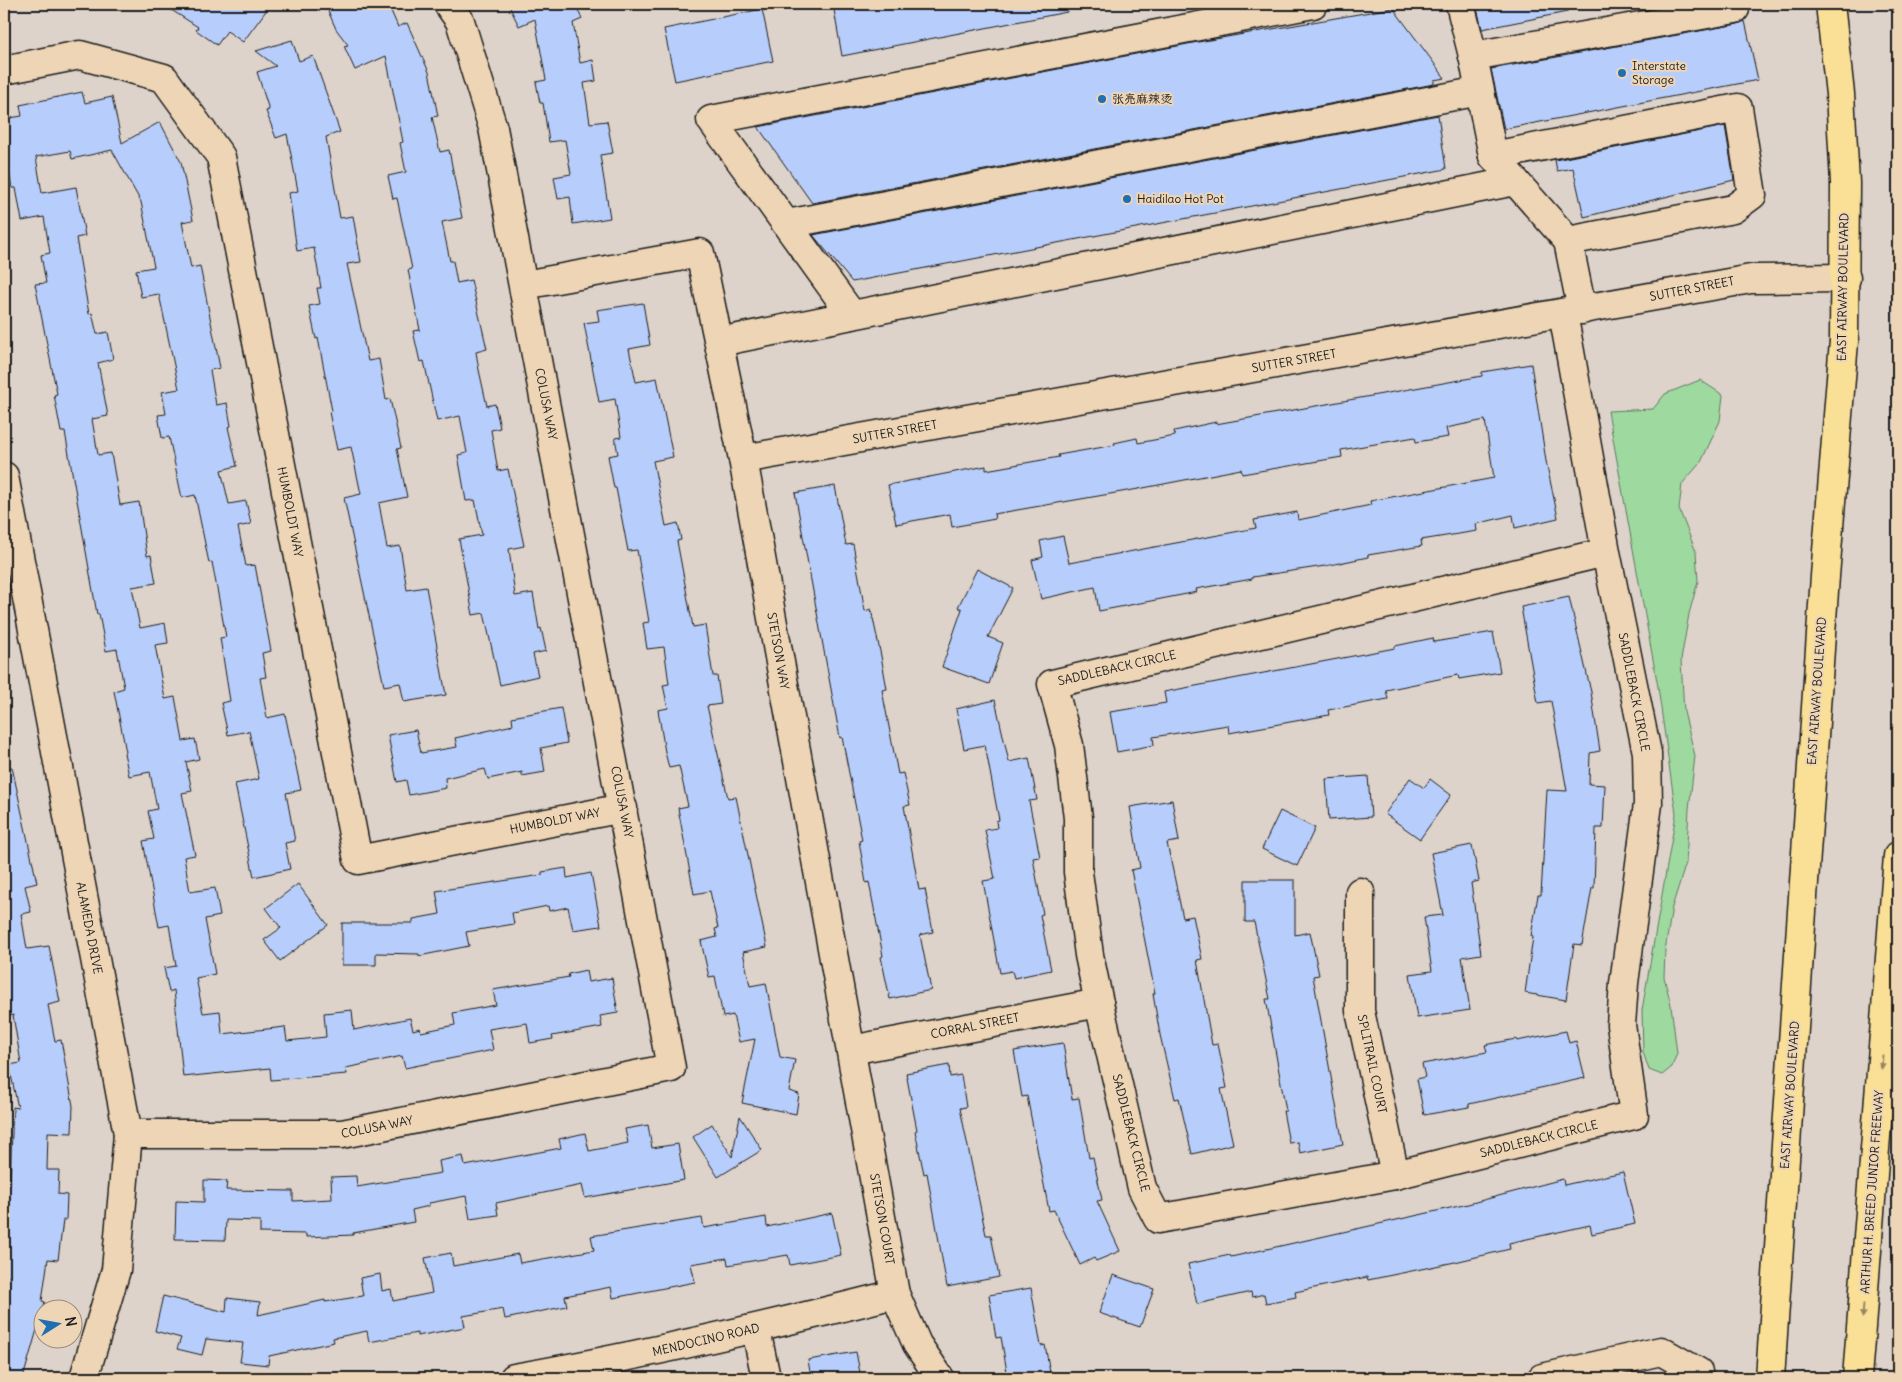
<svg xmlns="http://www.w3.org/2000/svg" width="1902" height="1382" viewBox="0 0 1902 1382" font-family="Delius,'LXGW WenKai TC',sans-serif">
	<style>
		.green { fill: #9ed9a0; stroke: #5d7a5e }
		.building { fill: #b7cefd; stroke: #1c1c1c }
		.lines { fill: none; stroke-linecap: round; stroke-linejoin: round }
		.minor-casing { stroke: #1c1c1c; stroke-width: 31 }
		.major-casing { stroke: #1c1c1c; stroke-width: 31 }
		.highway-casing { stroke: #1c1c1c; stroke-width: 31 }
		.minor { stroke: #edd5b5; stroke-width: 28 }
		.major { stroke: #fadf96; stroke-width: 28 }
		.highway { stroke: #fadf96; stroke-width: 28 }
		.oneway { fill: #96875f }
		.poi-dot { fill: #1f6fb2; stroke: #edd5b5; stroke-width: 2 }
		.labels { text-anchor: middle; stroke-width: 4; stroke-linejoin: round; paint-order: stroke }
		.poi-label { font-size: 12px; fill: #1c1c1c; stroke: #edd5b5; text-anchor: start }
		.street-label { font-size: 12px; fill: #1c1c1c; stroke: #edd5b5 }
	</style>
	<rect width="100%" height="100%" fill="#ddd3cb"/>
	<filter id="ink" filterUnits="userSpaceOnUse"><feTurbulence type="fractalNoise" baseFrequency=".02" numOctaves="2"/><feDisplacementMap in="SourceGraphic" scale="10" xChannelSelector="R" yChannelSelector="G"/><feConvolveMatrix kernelMatrix="1 2 1 2 8 2 1 2 1" color-interpolation-filters="sRGB"/></filter>
	<g filter="url(#ink)">
		<path class="green" d="M1700,380L1723,395L1720,421L1701,462L1682,484L1679,509L1696,552L1698,581L1689,614L1681,660L1684,712L1695,756L1689,809L1686,863L1672,907L1665,951L1664,977L1671,1005L1677,1053L1672,1067L1662,1075L1649,1070L1643,1052L1642,1010L1676,814L1658,687L1608,411L1653,409L1665,394Z"/>
		<g class="building">
			<path d="M162,4H271L243,42L227,31L217,45L196,30L198,27Z"/>
			<path d="M325,4H388L398,27L407,23L429,72L438,116L432,117L440,152L449,150L462,218L442,222L450,261H453L457,283L471,280L487,349L476,352L479,370L487,406L495,404L500,428L491,430L498,471L508,469L524,546L509,549L515,596L533,593L539,629L541,628L546,651L533,654L538,676L500,685L484,613L473,615L459,539L482,535L475,500L466,501L458,455L467,453L460,416L437,421L424,361L420,362L413,331L420,330L408,270L412,269L397,198L393,199L388,176L406,172L400,143L403,142L386,56L355,70L344,46L348,45L336,29Z"/>
			<path d="M508,4H575L582,19L573,23L580,63L593,60L596,81L584,83L590,123L607,121L613,153L600,155L610,218L573,224L570,197L558,199L554,177L571,174L565,140L549,142L543,103H540L536,82L546,80L535,19L519,26Z"/>
			<path d="M833,4H1066L1067,12L842,56Z"/>
			<path d="M1476,4H1566L1567,12L1482,29Z"/>
			<path d="M1393,8L1445,78L1434,80V84L812,203L758,127L1198,42Z"/>
			<path d="M762,9L773,61L675,81L664,29Z"/>
			<path d="M1745,21L1758,80L1504,129L1491,69L1738,24Z"/>
			<path d="M292,40L299,61L313,56L340,132L326,137L340,218L353,216L361,262L347,264L368,361L379,359L386,400L390,399L401,448L397,449L407,497L379,503L387,548L400,546L407,590L426,587L446,695L404,702L400,683L384,686L344,498L361,494L351,447L337,450L329,412L332,411L318,338L316,339L309,306L320,304L317,288H321L314,248L297,251L289,193L298,191L287,134L276,138L266,111L269,110L257,72L276,66L256,51Z"/>
			<path d="M82,92L85,103L112,97L122,143L160,122L181,162L193,220L182,222L191,268L200,266L220,368L210,370L216,405L227,403L231,426L228,427L237,466L221,470L229,504L246,501L251,524L238,527L246,566L255,565L271,651L262,653L266,677L260,678L267,718L285,714L301,790L286,793L295,841L285,843L290,869L254,877L235,784L259,779L249,731L228,735L221,703L230,701L220,638L226,637L212,562L209,563L195,495L182,498L169,437L162,438L158,415L166,414L162,392L179,389L159,294L141,297L136,270L154,267L141,202L112,150L72,159L70,151L36,157L42,193L76,187L85,236L76,238L89,314L92,313L97,334L108,332L113,359L98,363L108,416L92,419L98,455L111,453L120,505L139,502L147,556L151,555L156,583L132,587L140,628L165,623L168,643L155,645L165,699L175,697L183,741L195,739L199,759L186,762L192,791L182,793L195,855L184,857L190,892L215,888L220,916L205,919L215,974L196,978L203,1013L220,1011L222,1034L285,1027L287,1041L326,1037L324,1013L352,1010L354,1030L410,1018L413,1030L420,1028L421,1032L455,1025L453,1013L496,1005L493,990L569,977L568,974L586,970L588,982L612,978L618,1013L600,1016L602,1027L552,1036L553,1039L530,1043L527,1023L489,1029L493,1050L405,1068L402,1056L346,1068L347,1074L271,1080L270,1068L183,1077L174,990L169,992L164,968L176,966L169,925L159,927L143,841L154,839L148,811L157,809L150,772L129,776L124,753L126,752L114,691L124,688L117,649L106,651L99,614H97L65,432H61L54,395L57,394L35,284L46,283L41,255L50,253L44,217L22,221L16,188H12L4,143V119L22,116L20,105Z"/>
			<path d="M1438,115L1446,169L852,282L813,235Z"/>
			<path d="M1725,126L1734,180L1584,217L1573,168L1557,171L1555,160Z"/>
			<path d="M643,303L650,345L629,349L636,382L657,378L673,457L653,461L666,526L678,523L681,540L677,541L693,627L705,625L713,676H717L721,704L707,706L728,798L736,797L767,947L743,952L750,986L766,983L780,1057L795,1060L789,1091L799,1094L796,1114L742,1103L755,1039L739,1042L733,1015L723,1017L715,976L709,977L701,941L717,937L715,929L718,928L710,891L694,894L678,808L688,806L679,766L669,768L665,752L658,710L668,708L663,685L669,684L664,647L647,649L643,623L649,622L637,550L628,551L616,488H614L608,456L618,454L615,438L621,437L615,399L599,402L584,323L599,321L597,310Z"/>
			<path d="M1531,364L1546,461L1558,518L1515,528L1513,515L1476,524L1477,531L1421,540L1422,546L1368,555V557L1325,566L1252,577V579L1196,589L1197,592L1099,611L1095,587L1041,599L1032,560L1043,557L1040,541L1063,536L1069,563L1256,528L1254,520L1297,512L1298,520L1371,505L1370,501L1494,478L1485,420L1446,428L1448,437L1416,442L1415,437L1341,450L1342,457L1242,474L1241,469L1133,490L994,514L995,519L952,527L950,514L896,524L888,485L986,466V470L1059,457L1058,455L1115,445L1114,443L1137,438L1138,443L1175,436L1174,431L1216,422V424L1482,376V372Z"/>
			<path d="M835,486L846,545L853,544L865,611L871,609L881,656L887,689L882,690L898,774L903,773L910,805L904,806L919,890L925,889L933,932L920,935L931,990L890,999L881,957L883,956L869,882L866,883L859,841L862,840L842,737L840,738L795,493Z"/>
			<path d="M977,569L1013,588L988,637L1003,643L989,684L942,667L962,609L958,607Z"/>
			<path d="M1569,597L1591,692L1600,751L1590,753L1589,784L1605,785L1603,828H1596L1594,888H1592L1582,945L1574,944L1566,1000L1525,993L1533,937L1531,936L1538,895H1541L1547,790L1567,791L1551,701L1538,703L1521,607Z"/>
			<path d="M1493,632L1500,672L1459,679L1458,675L1386,690L1388,699L1328,710L1329,715L1229,733L1228,725L1153,737L1154,745L1117,752L1110,712L1166,703L1164,692L1395,648V646L1433,638L1434,642Z"/>
			<path d="M995,700L1009,762L1029,758L1037,800L1029,801L1040,857L1033,858L1043,914L1040,915L1051,970L1014,978L1012,971L1000,973L983,881L995,879L985,830L997,828L996,821L999,820L985,745L964,749L956,709Z"/>
			<path d="M561,708L567,743L541,748L545,772L522,776V772L488,779L485,769L445,778L446,788L409,795L406,780L397,782L388,735L416,730L421,753L457,747L455,738L513,725L512,717Z"/>
			<path d="M12,767L37,883L25,886L31,912L21,914L27,949L49,946L60,1002L48,1005L55,1041L61,1040L73,1106L72,1133L48,1132L47,1170H59L58,1194L67,1195L66,1220H63L58,1260L48,1259L42,1301L45,1302L23,1378H4V1292L8,1276L4,1275V1246H6L7,1184H10L13,1107L18,1108L9,1065L21,1063L13,1015L4,1017V768Z"/>
			<path d="M1368,776L1371,817L1329,820L1326,779Z"/>
			<path d="M1410,778L1424,788L1430,779L1451,795L1420,839L1385,814Z"/>
			<path d="M1172,800L1179,841L1167,843L1183,918L1193,916L1202,959L1197,960L1212,1045L1218,1044L1227,1088L1221,1089L1233,1144L1192,1154L1179,1098L1175,1099L1160,1035L1153,994L1155,993L1131,870L1140,868L1130,807Z"/>
			<path d="M1280,811L1315,828L1297,866L1262,849Z"/>
			<path d="M1472,845L1479,881L1471,883L1481,954L1462,957L1470,1010L1417,1018L1410,974L1432,971L1424,917L1443,915L1431,853Z"/>
			<path d="M566,868L567,878L591,873L601,926L573,930L568,907L549,911L548,906L512,913L514,924L466,932L469,946L419,956V954L376,953V965H342V923H413V919L440,914L436,891L542,875V872Z"/>
			<path d="M1245,880H1295V935L1310,932L1319,975L1313,976L1343,1144L1300,1153L1298,1142L1289,1143L1283,1111H1286L1266,999H1270L1254,922H1245Z"/>
			<path d="M298,884L328,925L280,961L264,940L281,928L266,908Z"/>
			<path d="M1566,1031L1569,1043L1576,1041L1585,1078L1469,1104V1107L1424,1115L1417,1079L1425,1077L1422,1064L1487,1052L1485,1045L1516,1039L1517,1041Z"/>
			<path d="M1063,1043L1072,1099L1079,1098L1089,1158L1093,1157L1102,1200L1097,1201L1120,1251L1096,1261L1094,1258L1080,1265L1054,1210L1049,1211L1027,1096L1022,1097L1014,1051Z"/>
			<path d="M949,1065L950,1077L961,1075L966,1107L960,1108L986,1235H991L999,1277L947,1287L927,1173L924,1174L915,1131L917,1130L906,1073Z"/>
			<path d="M740,1116L762,1150L718,1177L693,1137L712,1124L732,1157Z"/>
			<path d="M648,1125L652,1148L678,1144L684,1180L585,1198L582,1185L496,1203L498,1215L470,1219L466,1196L429,1203V1206L412,1210L414,1222L353,1233V1235L306,1237V1234L260,1233V1221L226,1220L225,1240L175,1239L176,1201L204,1202V1180L227,1181L226,1190L293,1191V1201L332,1199L331,1177L356,1176L357,1187L441,1173L439,1161L463,1156L465,1166L561,1148L559,1139L585,1133L589,1151L628,1143L625,1129Z"/>
			<path d="M1623,1172L1635,1224L1592,1234L1590,1225L1509,1243L1510,1249L1455,1262L1368,1280L1367,1277L1295,1292L1296,1297L1266,1303L1264,1294L1252,1297L1251,1292L1197,1304L1188,1264L1230,1255L1231,1257L1468,1204L1563,1179L1564,1185Z"/>
			<path d="M832,1213L841,1255L790,1265L788,1255L728,1265L727,1258L691,1264L695,1282L613,1298L611,1287L565,1296L567,1306L505,1319L503,1309L463,1316L465,1327L417,1336V1333L369,1342L367,1331L333,1338L334,1342L269,1356L268,1365L240,1362L243,1343L206,1339L202,1355L177,1349L181,1338L155,1331L163,1296L226,1312L227,1298L260,1302L258,1315L325,1300V1302L363,1296L360,1278L380,1274L382,1291L391,1289L393,1301L432,1293L425,1258L451,1253L453,1266L518,1254L520,1263L594,1250L591,1236L639,1228L702,1218L704,1228L766,1217L767,1227Z"/>
			<path d="M1113,1275L1154,1289L1140,1327L1099,1313Z"/>
			<path d="M1031,1288L1041,1346L1045,1345L1051,1378H1008L1001,1337L996,1338L989,1295Z"/>
			<path d="M856,1352L861,1378H811L808,1360Z"/>
		</g>
		<g class="lines">
			<g class="minor-casing">
				<g id="minor">
					<path d="M1460,4L1473,56"/>
					<path d="M4,70L80,55L164,78L221,157L358,860L623,808"/>
					<path d="M1493,156L1473,56L1735,9L1734,4"/>
					<path d="M787,224L1480,91"/>
					<path d="M1568,241L1493,156L1738,108L1752,195L1733,209L1568,241L1582,310"/>
					<path d="M524,285L700,253L743,459L895,1294L917,1344L940,1378"/>
					<path d="M1563,313L1606,552L1647,753L1648,804L1624,983L1621,1025L1634,1115L1395,1175L1158,1219L1142,1188L1099,1003L1089,955L1078,872V818L1069,745L1052,684L1606,552"/>
					<path d="M852,315L711,120L1313,4"/>
					<path d="M719,342L1515,181"/>
					<path d="M743,459L1751,279L1846,278"/>
					<path d="M4,476L128,1134L116,1270L84,1378"/>
					<path d="M1360,892V1011L1395,1175"/>
					<path d="M851,1050L1099,1003"/>
					<path d="M128,1134H342L671,1068L493,128L460,21L448,4"/>
					<path d="M756,1330L766,1378"/>
					<path d="M514,1378C643,1356 769,1326 895,1294"/>
					<path d="M1542,1378L1661,1351L1698,1372L1699,1378"/>
				</g>
			</g>
			<g class="major-casing">
				<path id="major" d="M1770,1378L1825,576L1844,341L1845,183L1840,94L1830,4"/>
			</g>
			<g class="highway-casing">
				<path id="highway" d="M1857,1378L1898,856"/>
			</g>
			<use href="#minor" class="minor"/>
			<use href="#major" class="major"/>
			<use href="#highway" class="highway"/>
		</g>
		<defs><path id="oneway-solid" d="M-6-.8H1V-3.2L6.5 0L1 3.2V.8H-6Z" transform="scale(1.25)"/></defs>
		<g class="oneway">
			<use href="#oneway-solid" transform="translate(1882 1062) rotate(94)"/>
			<use href="#oneway-solid" transform="translate(1863 1311) rotate(94)"/>
		</g>
	</g>
	<g class="poi-dot">
		<circle cx="1622" cy="73" r="5"/>
		<circle cx="1102" cy="99" r="5"/>
		<circle cx="1127" cy="199" r="5"/>
	</g>
	<g class="labels">
		<g class="poi-label">
			<text x="1632" y="70">Interstate<tspan x="1632" dy="14">Storage</tspan></text>
			<text x="1112" y="103">张亮麻辣烫</text>
			<text x="1137" y="203">Haidilao Hot Pot</text>
		</g>
		<g class="street-label">
			<text transform="translate(1843 287) rotate(-89)" y="4">EAST AIRWAY BOULEVARD</text>
			<text transform="translate(1692 289) rotate(-11)" y="4">SUTTER STREET</text>
			<text transform="translate(1294 361) rotate(-10)" y="4">SUTTER STREET</text>
			<text transform="translate(546 404) rotate(79)" y="4">COLUSA WAY</text>
			<text transform="translate(895 432) rotate(-10)" y="4">SUTTER STREET</text>
			<text transform="translate(290 512) rotate(79)" y="4">HUMBOLDT WAY</text>
			<text transform="translate(778 651) rotate(80)" y="4">STETSON WAY</text>
			<text transform="translate(1117 668) rotate(-13)" y="4">SADDLEBACK CIRCLE</text>
			<text transform="translate(1817 691) rotate(-86)" y="4">EAST AIRWAY BOULEVARD</text>
			<text transform="translate(1634 692) rotate(79)" y="4">SADDLEBACK CIRCLE</text>
			<text transform="translate(622 802) rotate(79)" y="4">COLUSA WAY</text>
			<text transform="translate(555 821) rotate(-11)" y="4">HUMBOLDT WAY</text>
			<text transform="translate(89 928) rotate(79)" y="4">ALAMEDA DRIVE</text>
			<text transform="translate(975 1026) rotate(-11)" y="4">CORRAL STREET</text>
			<text transform="translate(1372 1064) rotate(78)" y="4">SPLITRAIL COURT</text>
			<text transform="translate(1790 1095) rotate(-86)" y="4">EAST AIRWAY BOULEVARD</text>
			<text transform="translate(377 1127) rotate(-11)" y="4">COLUSA WAY</text>
			<text transform="translate(1131 1133) rotate(76)" y="4">SADDLEBACK CIRCLE</text>
			<text transform="translate(1539 1139) rotate(-14)" y="4">SADDLEBACK CIRCLE</text>
			<text transform="translate(1872 1192) rotate(-86)" y="4">ARTHUR H. BREED JUNIOR FREEWAY</text>
			<text transform="translate(882 1219) rotate(80)" y="4">STETSON COURT</text>
			<text transform="translate(706 1340) rotate(-13)" y="4">MENDOCINO ROAD</text>
		</g>
	</g>
	<rect width="1902" height="1382" fill="none" stroke="#edd5b5" stroke-width="20"/>
	<rect x="10" y="10" width="1882" height="1362" fill="none" stroke="#1c1c1c" stroke-width="2" filter="url(#ink)"/>
	<g transform="translate(58 1324) rotate(79)"><circle r="24" fill="#edd5b5" stroke="#998b78"/>
	<path d="M0-4L9 19L0 12L-9 19Z" fill="#1f6fb2"/>
	<text y="-8" font-size="14" font-weight="bold" text-anchor="middle" fill="#1c1c1c">N</text>
	</g>
</svg>
